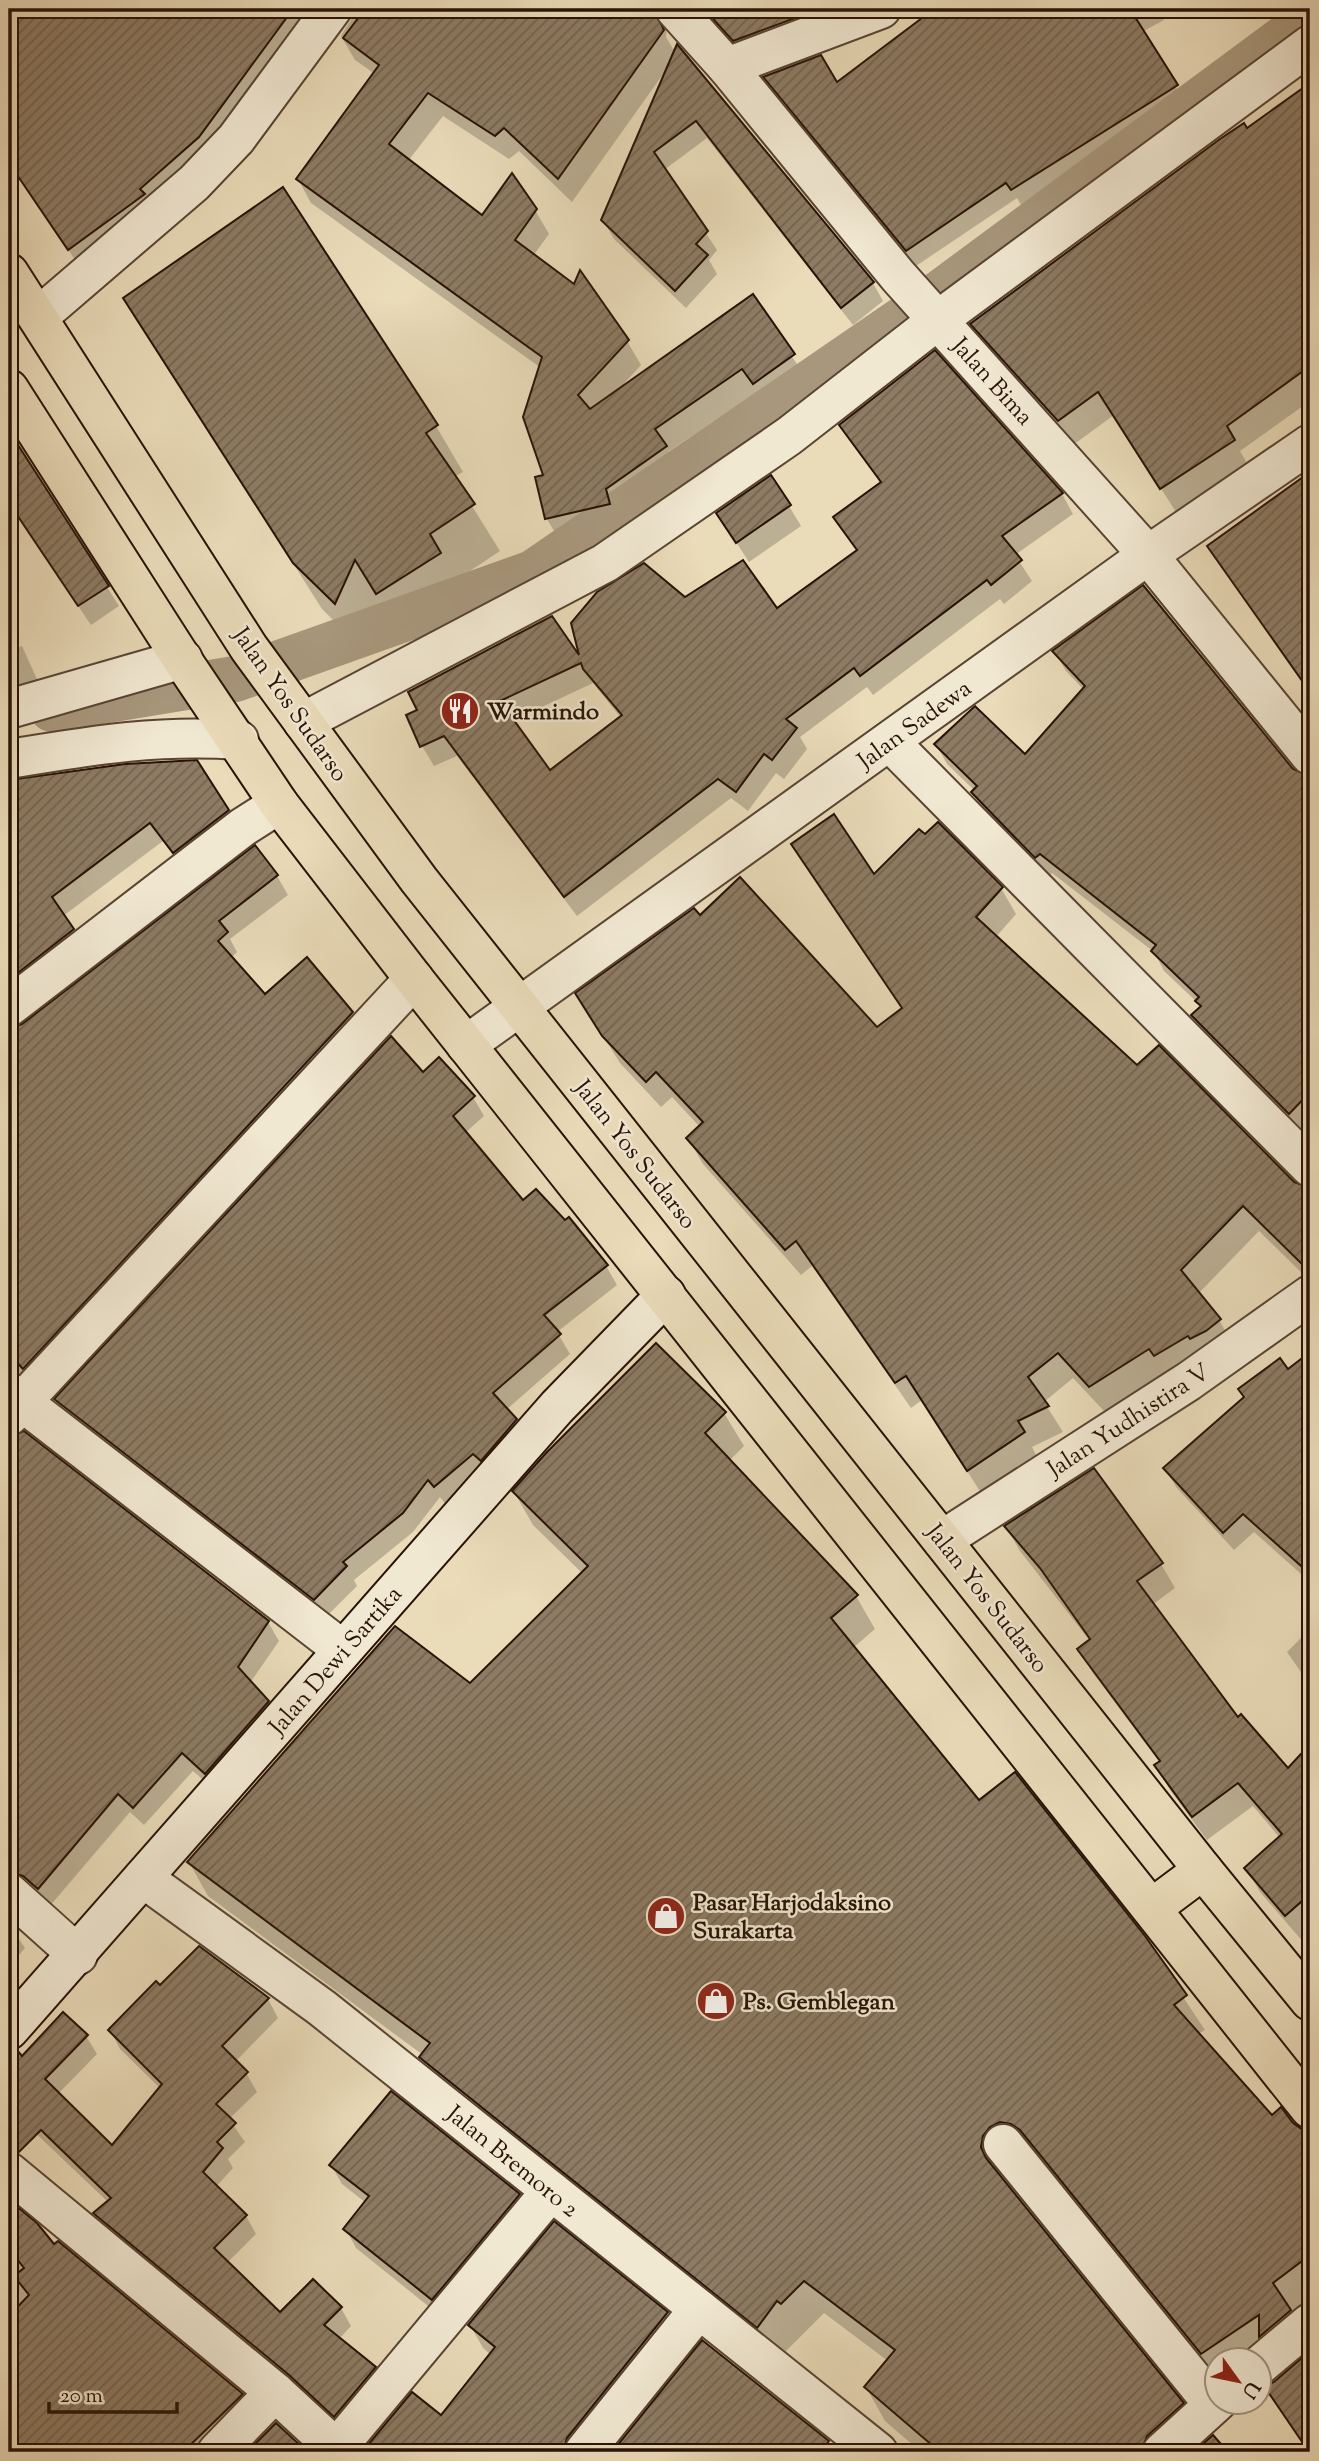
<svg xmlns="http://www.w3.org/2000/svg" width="1319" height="2461" viewBox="0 0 1319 2461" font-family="'Sorts Mill Goudy',serif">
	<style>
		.shadow { fill: #0003; fill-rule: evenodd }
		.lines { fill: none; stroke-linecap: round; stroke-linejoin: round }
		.canal { stroke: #a8977c; stroke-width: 46 }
		.building { fill: url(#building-hatch); stroke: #281206; stroke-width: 2; fill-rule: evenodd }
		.minor-casing { stroke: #584433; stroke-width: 42 }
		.tertiary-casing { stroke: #584433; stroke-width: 42 }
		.secondary-casing { stroke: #281206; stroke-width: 42 }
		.primary-casing { stroke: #281206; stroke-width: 42 }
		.minor { stroke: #f1e8d2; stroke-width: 38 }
		.tertiary { stroke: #f1e8d2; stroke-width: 38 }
		.secondary { stroke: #f1e8d2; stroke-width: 38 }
		.primary { stroke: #eadbb9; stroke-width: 38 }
		.labels { text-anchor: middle; stroke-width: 5; stroke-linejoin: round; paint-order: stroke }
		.street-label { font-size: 24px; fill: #281206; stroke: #f1e8d2 }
		.poi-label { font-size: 24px; font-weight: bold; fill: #281206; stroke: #f1e8d2; text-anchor: start }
	</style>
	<defs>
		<pattern id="building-hatch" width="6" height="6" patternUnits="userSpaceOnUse" patternTransform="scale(1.75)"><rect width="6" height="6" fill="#8d7b63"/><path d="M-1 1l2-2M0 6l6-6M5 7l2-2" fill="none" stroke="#736350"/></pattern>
	</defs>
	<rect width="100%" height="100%" fill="#eadbb9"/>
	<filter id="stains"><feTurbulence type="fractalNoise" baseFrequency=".00286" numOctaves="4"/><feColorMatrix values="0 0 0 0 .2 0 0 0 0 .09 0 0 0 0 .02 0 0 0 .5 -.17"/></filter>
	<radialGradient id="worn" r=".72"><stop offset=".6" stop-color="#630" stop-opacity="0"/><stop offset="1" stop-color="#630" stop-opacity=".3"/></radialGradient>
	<g class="shadow">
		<path d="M9,9H843L748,64L667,26L666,37L675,52L873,283L883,301L853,325L707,138L664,170L717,250L709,260L717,274L686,308L614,239L603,220L666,70L572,202L519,151L509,159L443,116L408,161L482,217L535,210L549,234L533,256L627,341L641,365L620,388L752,297L807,379L768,407L757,392L668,452L679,471L619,513L622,528L561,543L547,519L537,478L545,476L541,368L311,203L298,179L375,74L355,60L341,36L355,13L348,11L83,272L11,163L46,132L9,153Z"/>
		<path d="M947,9H1157L1164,20L1142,32L1185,102L1021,205L1017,198L916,266L775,93L766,78L837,85L868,57Z"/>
		<path d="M1238,9H1255L1245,17Z"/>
		<path d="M1310,85V401L1240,451L1248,465L1176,512L1114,415L1073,445L986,349L972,324Z"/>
		<path d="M282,189L436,426L463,472L454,477L500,551L455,581L466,600L403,639L382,604L361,648L322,609L140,322Z"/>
		<path d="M841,425L1062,494L1073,514L1015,555L1032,581L1004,604L1000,599L873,695L867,687L800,737L807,749L784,779L776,773L748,811L731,798L577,916L457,756L434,766L422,746L420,711L410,692L583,663L685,599L777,611L858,552L835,517L881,484ZM593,683L621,718L549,773L512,721Z"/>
		<path d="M9,432L119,606L91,625L9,503Z"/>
		<path d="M1310,473V693L1209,547Z"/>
		<path d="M789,506L801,526L749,562L718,514Z"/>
		<path d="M22,646L46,699L9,712V651Z"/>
		<path d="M1054,651L1293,776L1310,791V1142L1205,1036L1193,1016L1202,1008L1200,1005L1164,971L1154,952L1052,873L1048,877L984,812L973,793L975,791L947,764L936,744L1025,757L1084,690L1066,671Z"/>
		<path d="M9,781L227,811L238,830L185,871L163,841L63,916L84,949L9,1007Z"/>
		<path d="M793,844L874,877L1001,888L1016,914L996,937L1137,1068L1293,1184L1310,1189V1281L1259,1231L1198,1294L1219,1320L1234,1346L1165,1374L1105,1412L1073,1378L1044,1402L1063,1432L1032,1447L1038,1459L983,1496L922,1400L911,1408L812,1266L801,1275L703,1164L688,1138L700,1127L672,1097L661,1107L620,1063L593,1020L700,917L877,1030L903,1010Z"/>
		<path d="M277,876L288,895L230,939L237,952L231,958L264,997L306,960L352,1013L363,1032L9,1393V1030Z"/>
		<path d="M423,1074L473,1097L484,1116L465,1133L523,1203L606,1266L617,1285L557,1332L570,1354L506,1410L527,1439L446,1505L440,1497L413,1532L354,1580L357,1586L325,1618L67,1418L56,1400Z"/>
		<path d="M1310,1354V1582L1254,1532L1234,1550L1176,1487L1165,1468Z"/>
		<path d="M724,1413L744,1446L729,1461L856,1596L875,1629L853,1648L979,1803L1143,1937L1205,2030L1198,2034L1271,2117L1305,2131L1310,2138V2303L1233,2360H1218V2371L1212,2375L1001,2169L1000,2178L1182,2404L1202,2437L1186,2452H921L885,2421L866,2387L888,2361L824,2313L777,2360L440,2091L421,2057L423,2055L208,1896L189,1862L470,1686L583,1574L533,1525L514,1492Z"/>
		<path d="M9,1439H15L268,1622L279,1641L250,1683L268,1702L279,1721L217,1792L193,1771L144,1825L130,1812L49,1907L9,1894Z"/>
		<path d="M1006,1527L1161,1564L1175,1588L1152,1605L1237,1719L1288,1771L1310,1747V1950L1260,1892L1246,1868L1280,1838L1253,1806L1207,1840L1170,1790L1156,1766L1160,1763L1093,1673L1079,1649L1090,1641L1020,1551Z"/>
		<path d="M1310,1629V1685L1287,1652Z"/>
		<path d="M9,1924L25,1948L9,1967Z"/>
		<path d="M199,1948L268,1999L278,2018L235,2062L246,2073L257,2092L229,2119L245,2142L228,2159L233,2168L216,2187L246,2216L256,2234L227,2263L280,2314L341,2308L351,2326L339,2339L374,2368L385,2387L345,2434L105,2231L95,2213L108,2202L9,2108V2071L63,2014L86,2036L97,2054L58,2094L112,2148L161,2089L120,2049L110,2030L160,1988Z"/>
		<path d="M331,2165L519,2195L529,2214L443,2318L356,2248L346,2229L366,2203L342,2184Z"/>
		<path d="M9,2202L35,2224L53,2247L241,2395L255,2418L223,2452H9Z"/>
		<path d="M554,2224L667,2314L680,2336L587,2452H364L413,2394L441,2417L491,2355L483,2348L470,2325Z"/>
		<path d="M703,2342L828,2442L834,2452H614Z"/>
		<path d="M1310,2354V2452H1309L1266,2387Z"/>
		<path d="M276,2425L305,2452H250Z"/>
	</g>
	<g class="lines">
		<path class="canal" d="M52,709L235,679L533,573L928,302L1310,19"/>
	</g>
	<g class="building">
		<path d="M9,9H293L199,137L140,189L145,194L68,250L9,163Z"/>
		<path d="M365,9H654L664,30L558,179L504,128L495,136L428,93L389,144L482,215L512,173L537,209L515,240L574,284L580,270L629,340L578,395L590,409L753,294L795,354L753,384L742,369L655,429L667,446L606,489L610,504L545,519L535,477L543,475L523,417L542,357L296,179L379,65L343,38Z"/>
		<path d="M704,9H792L798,17L733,41Z"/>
		<path d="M934,9H1130L1178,85L1011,190L1006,183L906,251L763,77L821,55L837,82Z"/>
		<path d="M677,44L874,282L841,308L696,121L654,152L708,231L696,244L708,255L675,291L601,220Z"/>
		<path d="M1310,83V366L1227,426L1235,440L1160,489L1098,392L1058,421L970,324L1220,139L1244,123L1247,128Z"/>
		<path d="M283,187L438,425L426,433L475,504L430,534L441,553L376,594L355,560L335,604L293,563L123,298Z"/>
		<path d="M935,350L1063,493L1002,536L1022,560L991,585L987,580L860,676L854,668L786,719L797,728L772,760L764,754L736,792L718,779L564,897L444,736L420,747L406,715L417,710L408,692L552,616L579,655L571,623L597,592L644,563L685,597L743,560L777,608L857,550L833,517L881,482L839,425ZM581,663L583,669L622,715L550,770L500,701Z"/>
		<path d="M9,431L109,586L78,606L9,503Z"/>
		<path d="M1310,472V692L1207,546Z"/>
		<path d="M771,475L791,505L736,543L716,513Z"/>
		<path d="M1143,585L1293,769L1310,776V1092L1289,1114L1191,1015L1201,1006L1195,1001L1199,997L1151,951L1156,945L1040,854L1035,858L971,792L977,786L934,744L975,706L1025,754L1085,686L1052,651Z"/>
		<path d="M197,760L229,810L173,853L150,823L52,897L74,929L9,980V780L125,764Z"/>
		<path d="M834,814L874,874L919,829L925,834L938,822L1003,887L976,917L1137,1065L1159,1045L1294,1182L1310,1188V1272L1243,1206L1181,1270L1221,1319L1206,1331L1190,1339L1188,1336L1154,1356L1149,1349L1089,1387L1058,1353L1028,1377L1049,1406L1018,1421L1025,1432L967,1471L906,1376L895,1383L796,1241L785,1250L686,1138L703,1122L656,1072L646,1082L602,1036L575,993L694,908L700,915L740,877L877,1027L902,1008L791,844Z"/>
		<path d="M255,845L278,875L219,921L228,932L218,941L265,994L307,957L353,1012L23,1369L9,1354V1028L22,1024Z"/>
		<path d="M391,1036L423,1072L439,1057L475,1096L453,1116L523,1200L536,1189L565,1220L569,1217L608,1265L544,1315L561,1334L493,1393L517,1419L481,1461L473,1454L434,1487L428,1480L403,1513L343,1562L347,1566L314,1600L54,1399Z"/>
		<path d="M656,1343L726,1412L705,1433L858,1595L831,1618L979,1800L1015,1772L1145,1936L1187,1995L1174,2005L1272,2115L1281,2107L1293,2123L1310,2135V2255L1273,2283L1291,2310L1259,2337V2315L1201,2354L1020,2130L1011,2124L1000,2122L990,2127L983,2136L981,2147L986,2158L1184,2403L1147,2436L1141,2452H940L864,2387L895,2350L804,2281L781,2304L777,2301L757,2328L419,2057L430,2043L187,1862L395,1626L470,1683L588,1566L512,1491L547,1452Z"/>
		<path d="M1310,1352V1574L1243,1514L1223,1533L1163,1468L1244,1397L1238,1389L1280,1358L1288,1369Z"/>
		<path d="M24,1431L269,1621L238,1667L269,1701L205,1774L182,1753L133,1808L118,1794L38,1889L23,1876L9,1872V1437Z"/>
		<path d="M1094,1468L1163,1563L1137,1581L1238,1717L1241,1714L1288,1768L1310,1744V1894L1285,1916L1244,1868L1282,1834L1238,1783L1192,1817L1154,1765L1160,1761L1077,1649L1090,1639L1040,1568L1004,1526Z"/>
		<path d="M199,1946L269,1998L222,2046L248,2072L216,2104L236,2123L217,2142L223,2148L203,2172L247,2215L214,2248L280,2312L313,2279L342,2307L324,2325L376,2367L334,2417L289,2375L93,2213L111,2198L41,2130L18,2153L9,2151V2051L17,2050L22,2056L63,2012L88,2035L45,2079L112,2145L162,2084L108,2030L156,1981L160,1985Z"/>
		<path d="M391,2091L520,2194L432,2300L343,2229L369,2196L329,2165Z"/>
		<path d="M9,2200L37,2223L54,2244L58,2241L243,2394L183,2452H9V2316L29,2295L14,2276L24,2268L9,2249Z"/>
		<path d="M554,2221L668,2312L567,2438L563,2452H374L367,2446L412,2392L441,2415L495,2347L468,2325Z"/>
		<path d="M702,2340L829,2441L825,2446L831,2452H612Z"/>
		<path d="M1310,2351V2452H1309L1264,2386L1274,2382Z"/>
		<path d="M276,2423L301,2446L296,2452H247Z"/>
		<path d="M1213,2435L1228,2452H1194Z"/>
	</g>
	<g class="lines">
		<g class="minor-casing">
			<g id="minor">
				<path d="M675,9L727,67L898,276L1148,555L1310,755"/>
				<path d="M727,67L881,9"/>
				<path d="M38,317L194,183L236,139L332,9"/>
				<path d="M9,709L183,659"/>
				<path d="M303,722L605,563L789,436L938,320L1310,45"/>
				<path d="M890,742L1310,1167"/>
				<path d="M9,759C89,746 157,734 239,740"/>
				<path d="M9,1007L243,827L279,804"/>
				<path d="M9,1392L343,1650"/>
				<path d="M9,1416L414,979"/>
				<path d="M942,1540L1189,1381L1310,1295"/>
				<path d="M143,1878L322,2008L878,2452"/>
				<path d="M9,1893L78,1955"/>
				<path d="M1003,2144L1213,2404"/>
				<path d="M9,2172L275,2392L340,2452"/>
				<path d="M1260,2365L1310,2323"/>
				<path d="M336,2449L551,2191"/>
				<path d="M217,2452L275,2392"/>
				<path d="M584,2452L699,2309"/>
				<path d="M1162,2452L1218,2401"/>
			</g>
		</g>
		<g class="tertiary-casing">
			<path id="tertiary" d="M466,1045L1148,555L1310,444"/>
		</g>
		<g class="secondary-casing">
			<path id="secondary" d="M9,2030L557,1407L666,1295"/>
		</g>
		<g class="primary-casing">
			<g id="primary">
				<path d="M9,273L249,648L419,880L1203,1870L1310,2001"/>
				<path d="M9,389L185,664L279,804L414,979L1310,2109"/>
				<path d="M1152,1908L1203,1870"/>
			</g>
		</g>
		<use href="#minor" class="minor"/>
		<use href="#tertiary" class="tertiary"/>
		<use href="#secondary" class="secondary"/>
		<use href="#primary" class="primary"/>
	</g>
	<defs>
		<g id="restaurant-disc" transform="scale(2.0125)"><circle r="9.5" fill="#8f2418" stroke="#f1e8d2"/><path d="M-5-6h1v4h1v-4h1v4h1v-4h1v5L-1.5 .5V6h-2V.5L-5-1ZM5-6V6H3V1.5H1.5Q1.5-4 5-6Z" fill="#fff"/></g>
		<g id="shop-disc" transform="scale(2.0125)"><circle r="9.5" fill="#8f2418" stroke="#f1e8d2"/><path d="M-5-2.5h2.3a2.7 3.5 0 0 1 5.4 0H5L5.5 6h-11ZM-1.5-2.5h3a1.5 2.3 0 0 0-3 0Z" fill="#fff"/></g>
	</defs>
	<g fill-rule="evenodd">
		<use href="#restaurant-disc" x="460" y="711"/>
		<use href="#shop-disc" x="666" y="1916"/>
		<use href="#shop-disc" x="716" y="2001"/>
	</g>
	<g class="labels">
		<g class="street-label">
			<text transform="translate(993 381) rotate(48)" y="8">Jalan Bima</text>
			<text transform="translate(291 704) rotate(55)" y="8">Jalan Yos Sudarso</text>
			<text transform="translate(914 724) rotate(-36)" y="8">Jalan Sadewa</text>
			<text transform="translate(636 1154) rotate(52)" y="8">Jalan Yos Sudarso</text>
			<text transform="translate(1128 1420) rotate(-33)" y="8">Jalan Yudhistira V</text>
			<text transform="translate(988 1598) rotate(52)" y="8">Jalan Yos Sudarso</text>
			<text transform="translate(335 1660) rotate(-49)" y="8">Jalan Dewi Sartika</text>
			<text transform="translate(513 2161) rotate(39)" y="8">Jalan Bremoro 2</text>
		</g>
		<g class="poi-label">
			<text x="487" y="719">Warmindo</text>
			<text x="693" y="1910">Pasar Harjodaksino<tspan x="693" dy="28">Surakarta</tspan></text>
			<text x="743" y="2009">Ps. Gemblegan</text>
		</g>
	</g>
	<rect width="1319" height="2461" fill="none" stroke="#eadbb9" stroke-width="35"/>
	<rect x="10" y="10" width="1298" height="2440" fill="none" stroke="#281206" stroke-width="3.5"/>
	<rect x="18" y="18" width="1284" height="2426" fill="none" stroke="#281206" stroke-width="2"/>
	<g transform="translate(1238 2381) rotate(123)"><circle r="33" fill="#f1e8d2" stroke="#a19280" stroke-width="2"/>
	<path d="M0-5L12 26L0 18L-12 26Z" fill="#8f2418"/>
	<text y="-10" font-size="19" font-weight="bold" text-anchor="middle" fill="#281206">U</text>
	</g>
	<path d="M49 2402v10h128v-10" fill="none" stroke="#281206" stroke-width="3.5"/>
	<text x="60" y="2402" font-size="21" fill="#281206" stroke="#f1e8d2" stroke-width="5" paint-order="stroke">20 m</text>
	<rect width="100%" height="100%" filter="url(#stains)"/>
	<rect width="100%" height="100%" fill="url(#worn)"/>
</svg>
